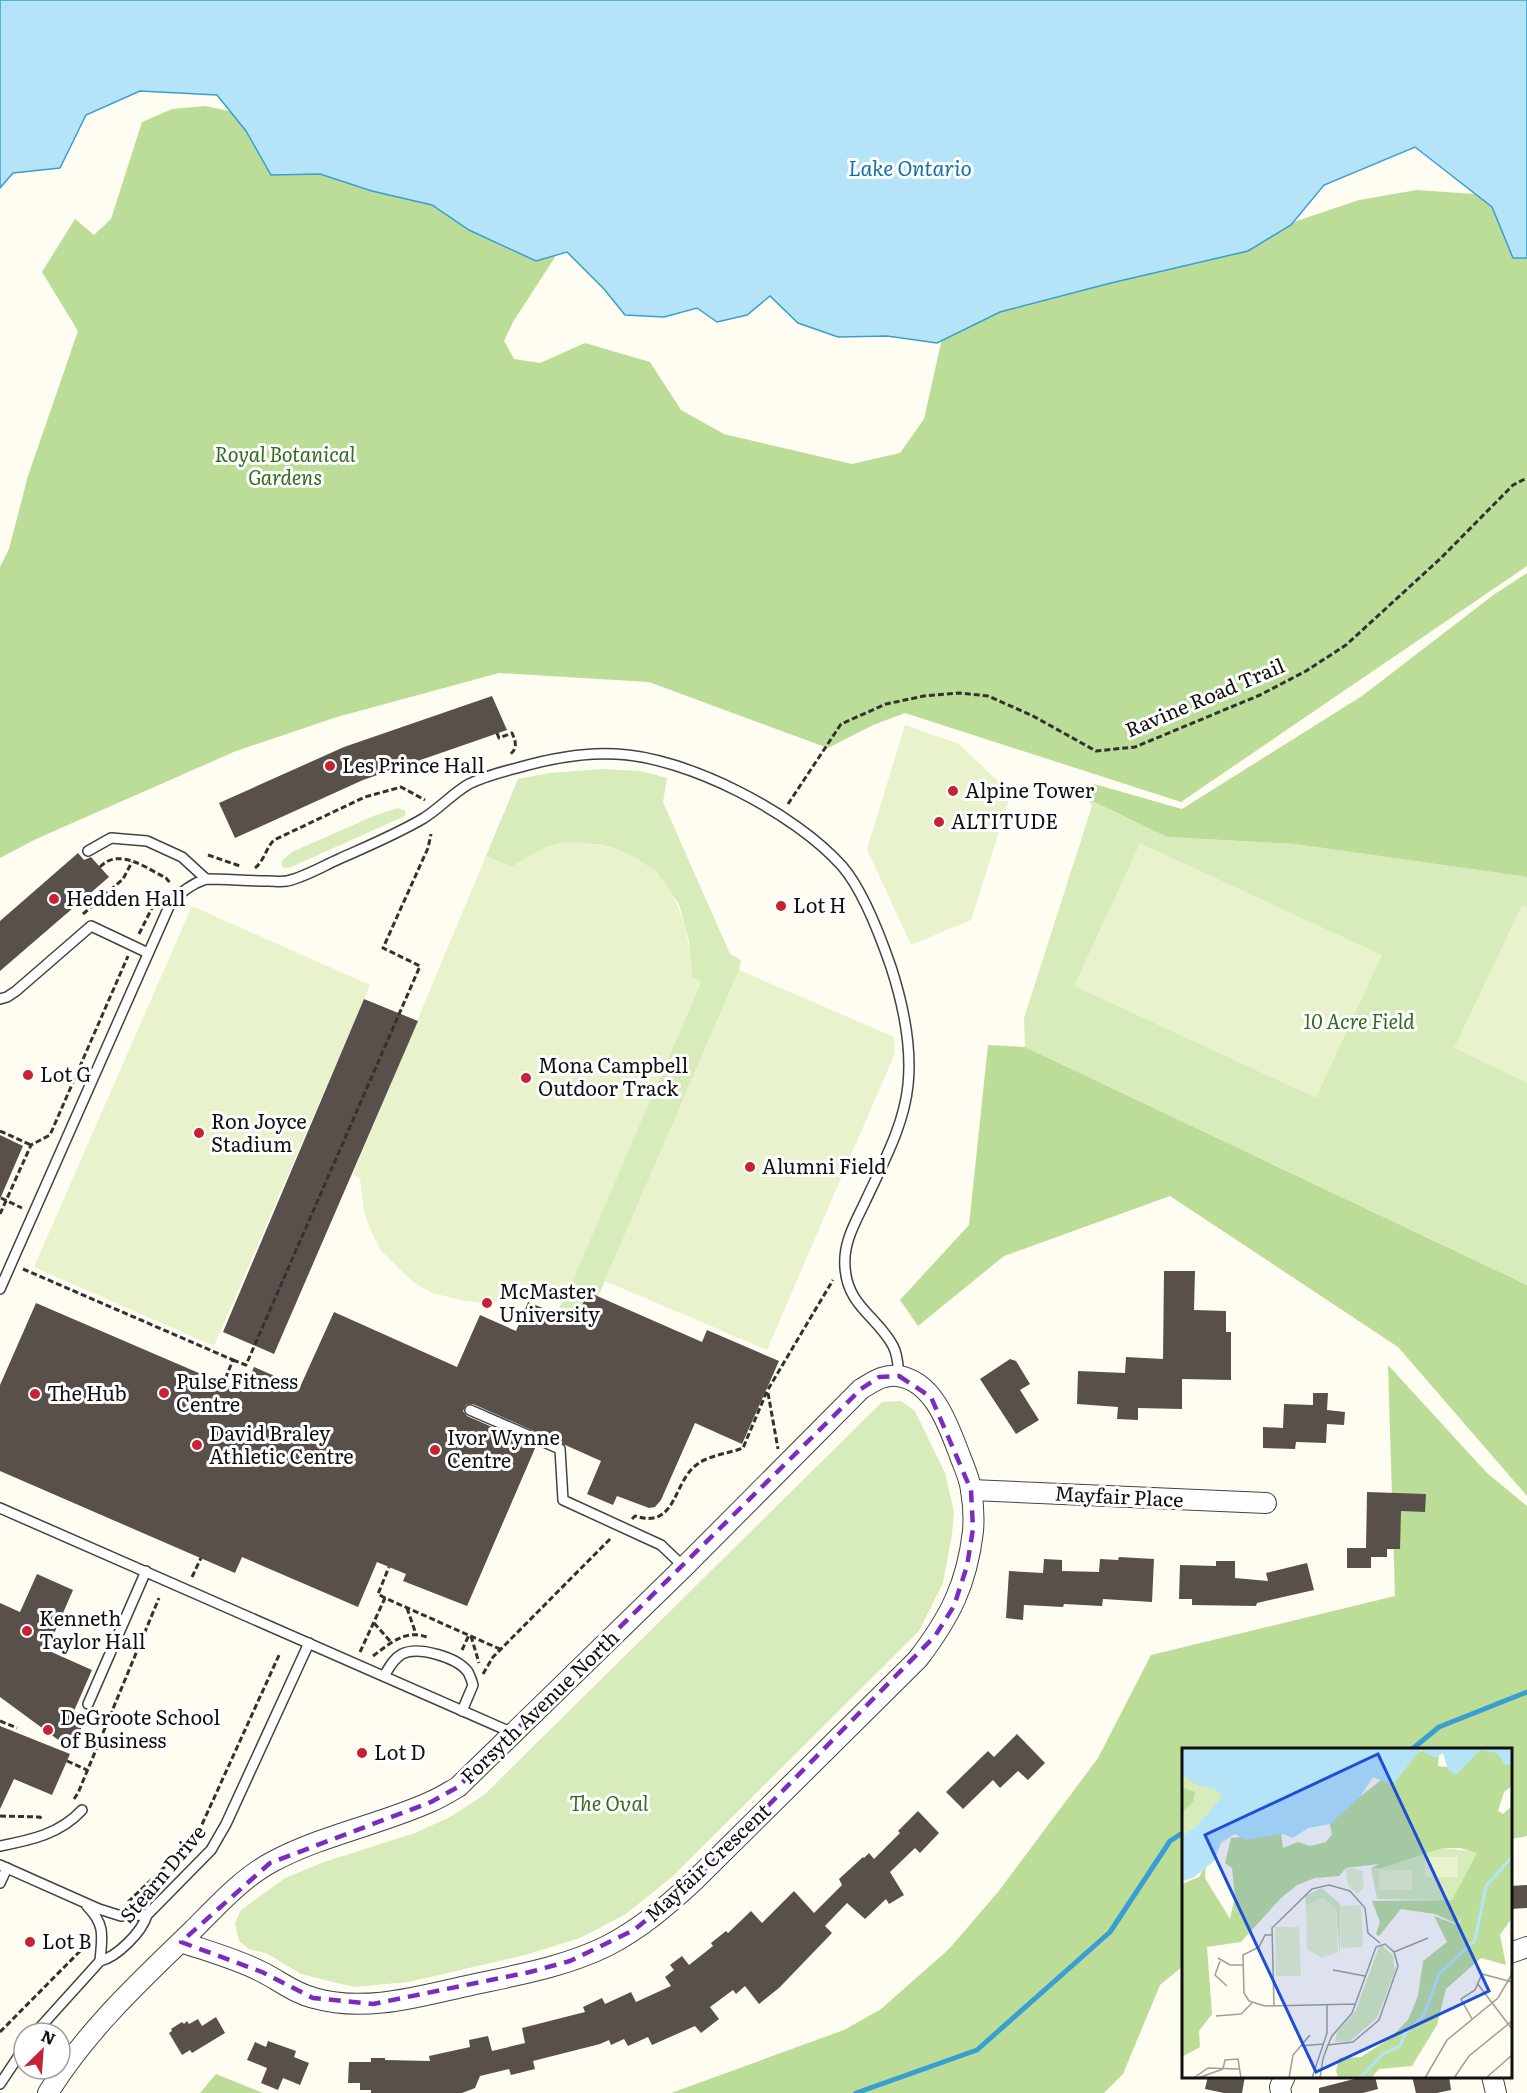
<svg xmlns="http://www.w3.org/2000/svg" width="1527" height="2093" viewBox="0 0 1527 2093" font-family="Literata,serif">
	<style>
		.green { fill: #d7ecba }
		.forest { fill: #bcdd98 }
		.pitch { fill: #e8f2cc }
		.water { fill: #b5e3f8; stroke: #399fd2; stroke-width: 1.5 }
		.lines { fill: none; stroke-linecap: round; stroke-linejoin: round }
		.stream { stroke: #399fd2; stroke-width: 5 }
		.building { fill: #59504b }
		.lane-casing { stroke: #434343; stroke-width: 12 }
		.street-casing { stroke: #434343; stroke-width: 22 }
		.path { stroke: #323232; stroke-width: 3; stroke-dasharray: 6 3; stroke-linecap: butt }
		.lane { stroke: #fff; stroke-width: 9 }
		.street { stroke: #fff; stroke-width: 20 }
		.marked { fill: none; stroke: #7b2cbf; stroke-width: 4.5; stroke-dasharray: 12 8; stroke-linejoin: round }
		.poi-dot { fill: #c62134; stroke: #fff; stroke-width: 2 }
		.labels { text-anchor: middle; stroke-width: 6; stroke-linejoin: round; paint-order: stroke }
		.park-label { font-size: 20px; font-style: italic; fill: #326b1c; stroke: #fff }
		.street-label { font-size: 20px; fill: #101010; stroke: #fff }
		.poi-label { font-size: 20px; fill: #101010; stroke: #fff; text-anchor: start }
		.water-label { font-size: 21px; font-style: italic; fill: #1370a7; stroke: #fff }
		.inset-river { fill: none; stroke: #b5e3f8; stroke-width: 3 }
		.inset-road { fill: none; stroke: #9f9e98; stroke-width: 1.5 }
		.view { fill: #1d4ed8; fill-opacity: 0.15; stroke: #1d4ed8; stroke-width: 3 }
		.inset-edge { fill: none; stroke: #101010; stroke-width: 3 }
	</style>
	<rect width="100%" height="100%" fill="#fffcf2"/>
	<g class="green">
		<path d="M602,769L640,771L667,778L663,802L730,954L741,960L739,970L598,1297L570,1333L552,1325L701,982L692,978L689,941L679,904L656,872L637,859L617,849L597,844L546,847L511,867L486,856L518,779L549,773Z"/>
		<path d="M1088,799L1167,837L1295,844L1527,877V1285L1025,1047L1024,1018L1092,806Z"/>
		<path d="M398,808L405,811V816L291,867L285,868L282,867V861L292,852L376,815Z"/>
		<path d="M901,1401L915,1411L945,1473L954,1512L952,1534L943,1583L919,1631L673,1876L626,1914L580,1938L525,1955L408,1982L354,1987L301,1974L266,1953L249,1949L239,1941L235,1923L241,1910L285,1878L324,1862L415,1833L450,1817L484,1795L882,1402Z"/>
	</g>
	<g class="forest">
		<path d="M205,106L239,113L555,240V257L513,322L504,341L514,359L540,363L585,343L650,362L681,410L724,434L852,464L900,453L924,419L947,316L1264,232L1359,200L1417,190L1504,196L1527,203V566L1181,802L905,713L873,725L828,748L649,682L499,673L337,717L236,751L36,839L0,858V567L9,549L28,476L78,331L42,272L75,219L94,235L111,219L142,122L172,109Z"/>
		<path d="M1527,573V877L1295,844L1167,837L1088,799L1094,784L1182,809L1362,696L1496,593Z"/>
		<path d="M988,1045L1025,1047L1527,1285V1496L1398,1347L1170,1196L1004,1256L918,1326L900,1300L969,1225Z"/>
		<path d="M1388,1365L1486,1472L1527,1506V1836L1511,1839L1510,1750H1184L1183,1966L1160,1985L1123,2074L1104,2093H671L844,2030L881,2009L949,1949L998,1892L1098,1758L1151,1655L1395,1596Z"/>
		<path d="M216,2074L263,2093H200Z"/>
	</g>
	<g class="pitch">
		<path d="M905,725L959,744L1011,794L971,920L911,945L867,849Z"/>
		<path d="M564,842C655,842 688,893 692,977L701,982L565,1299L538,1290L505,1301L482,1303L461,1300L432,1293L414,1283L381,1251L372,1233L364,1212L360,1178L353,1174L486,856L511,867L546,847Z"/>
		<path d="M1140,843L1382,955L1316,1098L1074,986Z"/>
		<path d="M1522,905L1527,908V1083L1454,1048Z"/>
		<path d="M192,906L370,985L214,1346L34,1267Z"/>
		<path d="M739,970L894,1037L895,1053L767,1350L605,1281Z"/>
	</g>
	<path class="water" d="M0,0H1527V258H1513L1492,207L1415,147L1324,185L1291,225L1248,251L1111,283L1000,312L937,343L887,336L838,337L798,323L770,296L747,315L717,322L697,308L664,317L625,315L604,289L567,252L536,261L469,230L432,205L372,191L320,174L271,175L246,131L217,95L140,91L86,115L60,168L13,173L0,188Z"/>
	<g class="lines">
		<g class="stream">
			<path d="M1411,1750L1439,1727L1527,1692"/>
			<path d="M856,2093L977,2050L1110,1932L1170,1841L1184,1832"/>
		</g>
	</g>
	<g class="building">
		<path d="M492,696L507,730L363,780L235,838L219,803L344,747Z"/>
		<path d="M78,853L84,860L91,857L109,877L0,971V921Z"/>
		<path d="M364,999L418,1021L274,1354L223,1332Z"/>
		<path d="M0,1135L23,1146L0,1199Z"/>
		<path d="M1164,1271H1195L1194,1310L1226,1311V1332H1231V1380L1182,1379V1409L1138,1408V1420L1117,1419L1118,1407L1077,1404L1078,1371L1125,1373L1126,1357L1163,1359Z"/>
		<path d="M588,1292L702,1342L707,1330L779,1361L742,1444L695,1423L661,1500L655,1507L649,1508L617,1496L613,1505L587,1494L601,1461L473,1404L466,1405L463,1411L467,1416L536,1446L467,1606L403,1581L406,1574L377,1562L358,1607L242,1557L235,1573L0,1471V1385L36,1303L243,1392L254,1367L300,1387L334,1312L457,1367L480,1315L516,1331L528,1302L575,1321Z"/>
		<path d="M1010,1359L1016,1361L1030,1384L1020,1390L1039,1420L1016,1434L980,1379Z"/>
		<path d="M1313,1393H1328L1327,1410L1345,1412L1344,1425L1327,1424L1326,1443L1296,1442L1295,1449L1263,1448V1427L1283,1428L1284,1404L1313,1405Z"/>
		<path d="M1367,1492L1426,1494L1425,1512L1401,1511L1400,1549H1387V1557H1371V1568H1347V1548H1366Z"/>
		<path d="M1119,1557L1154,1559L1152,1602L1103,1599L1102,1606L1064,1604L1063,1607L1024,1605L1023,1620L1006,1618L1009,1571L1043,1573L1044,1559L1062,1560V1571L1099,1572L1100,1559L1118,1560Z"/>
		<path d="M1216,1561H1235V1578L1268,1581L1266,1573L1307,1563L1314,1590L1257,1603L1256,1606L1192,1605V1599H1179L1180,1565L1216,1566Z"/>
		<path d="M37,1574L73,1590L47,1650L92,1670L74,1711L86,1717L72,1750L0,1697V1603L20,1612Z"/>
		<path d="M0,1726L70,1754L52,1795L14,1779L0,1809Z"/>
		<path d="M1017,1734L1045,1763L1028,1780L1018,1771L1000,1788L993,1780L963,1809L946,1792L988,1751L994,1757Z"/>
		<path d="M918,1811L939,1833L920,1853L915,1848L890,1872L904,1895L889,1904L886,1899L865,1919L847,1903L825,1926L832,1933L779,1988L759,2004L745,1986L736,1994L733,1990L710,2007L719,2019L701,2033L695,2026L652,2045L648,2037L628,2046L624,2039L611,2045L609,2040L600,2044L533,2061L535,2069L511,2075L509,2069L480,2076L475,2088L462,2093H371V2090H360V2083H348L349,2062H371V2058H385V2060L430,2061L429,2056L470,2047L469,2040L488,2036L492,2051L525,2043L522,2028L585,2012L583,2007L602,1998L605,2004L631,1992L636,2002L671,1986L665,1977L674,1970L670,1965L682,1956L689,1965L713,1946L711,1943L726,1931L728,1933L751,1911L762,1923L794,1891L814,1913L842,1885L839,1879L863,1857L864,1858L869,1853L874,1859L900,1833L898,1831Z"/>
		<path d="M1527,1885V1908L1510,1909V1886Z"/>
		<path d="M216,2017L225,2033L192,2053L190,2050L182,2055L169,2033L172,2031L171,2029L182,2022L184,2024L187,2021L189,2024L198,2019L202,2026Z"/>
		<path d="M268,2041L296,2051L294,2057L309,2063L300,2085L283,2078L278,2090L261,2083L267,2068L247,2060L255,2042L266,2047Z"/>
		<path d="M1208,2076H1245L1242,2093H1224L1205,2089Z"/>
		<path d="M1354,2076H1375L1378,2089L1363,2093H1319V2088L1354,2079Z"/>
		<path d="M1412,2076H1449L1451,2090L1437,2093H1416Z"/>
	</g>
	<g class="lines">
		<g class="lane-casing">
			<g id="lane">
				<path d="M88,851L111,838L147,841L182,857L206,879"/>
				<path d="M0,999L7,997L16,991L91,926L148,953"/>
				<path d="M0,1289L171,902C182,892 191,884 206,879C227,879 247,881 268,881C274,881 281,882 287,881C305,877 323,866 339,859C368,846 397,834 424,818C440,808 453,793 469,784C483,777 501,772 517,768C548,759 583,752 616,754C687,757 795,813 842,866C863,890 881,938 891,967C903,1004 912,1046 908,1085C904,1126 882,1165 865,1202C855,1223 843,1243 845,1267C847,1306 878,1317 893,1346C898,1355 898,1366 899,1376"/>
				<path d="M470,1410L560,1449L563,1500L661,1545L684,1567"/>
				<path d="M0,1508L513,1733"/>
				<path d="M384,1676C389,1668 393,1659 402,1654C418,1646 457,1657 468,1672C470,1676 472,1681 473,1685L462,1711"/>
				<path d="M88,1704L146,1571"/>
				<path d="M0,1846C31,1840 60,1834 82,1810"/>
				<path d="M0,1865L99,1909L121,1916L147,1915"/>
				<path d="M0,1883L7,1868"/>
				<path d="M87,1906C106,1925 102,1937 100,1961"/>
				<path d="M35,2033L100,1961C117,1957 142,1932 147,1915L211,1850L226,1824L309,1643"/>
				<path d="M0,2084L24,2048"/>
			</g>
		</g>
		<g class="street-casing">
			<g id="street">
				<path d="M971,1490L1266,1503"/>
				<path d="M1510,1953L1527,1947"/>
				<path d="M1492,2076L1496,2093"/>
				<path d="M48,2093C87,2030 140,1981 193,1930C217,1906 242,1878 272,1862C322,1835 379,1825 430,1802C440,1798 449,1792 458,1787L684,1567L861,1389C873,1382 883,1374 898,1376C934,1381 949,1427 960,1456C964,1467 970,1479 971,1490C973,1502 974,1519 973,1531C967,1584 950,1617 918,1659L694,1881C667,1906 640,1929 607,1946C564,1967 517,1975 471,1985C420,1996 366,2013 314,1998C294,1993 280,1981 262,1972C237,1959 207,1951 181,1942"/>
				<path d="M1281,2093L1280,2087L1285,2076"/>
			</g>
		</g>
		<g class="path">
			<path d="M497,733L499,738L512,733C516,742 518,749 509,755"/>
			<path d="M788,804L841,724L886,704L924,696L960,693L988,696L1033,716L1096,751L1135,747L1260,695L1306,671L1346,645L1441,558L1513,485L1527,478"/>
			<path d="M208,855L240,866"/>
			<path d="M100,867C119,847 146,868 166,878L171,884"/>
			<path d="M255,868C264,861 266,848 274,840L365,797L401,787L425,800"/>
			<path d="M83,914L123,879L132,862"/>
			<path d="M139,934L156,900"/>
			<path d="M0,1131L31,1145"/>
			<path d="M1,1198L22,1208"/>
			<path d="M0,1214L31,1145L50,1135L128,956"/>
			<path d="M23,1269L233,1360L223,1384"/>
			<path d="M233,1360L246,1365L420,966L383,948L428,848L431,834"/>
			<path d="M768,1393L778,1449"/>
			<path d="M632,1519L635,1516C678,1530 672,1480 699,1463C711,1455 730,1453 743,1448L767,1391L833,1280"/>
			<path d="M192,1577L201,1558"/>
			<path d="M385,1598L378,1594L389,1567"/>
			<path d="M407,1608L416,1634"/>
			<path d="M374,1623L391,1642"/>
			<path d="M471,1636L479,1663"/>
			<path d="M462,1650L469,1635"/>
			<path d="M360,1652L385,1598L502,1650"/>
			<path d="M373,1656C390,1643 407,1628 429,1638"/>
			<path d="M483,1674L493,1657L612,1537"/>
			<path d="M0,1721L17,1728"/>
			<path d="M67,1761L87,1770"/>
			<path d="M74,1799L78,1793L159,1598"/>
			<path d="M0,1816L40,1817L43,1821"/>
			<path d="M128,1902L194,1839L199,1831L280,1653"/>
			<path d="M0,2032L89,1942"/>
		</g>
		<use href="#lane" class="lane"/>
		<use href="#street" class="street"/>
	</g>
	<path class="marked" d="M899,1376L931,1397L971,1490L973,1529L967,1566L954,1606L935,1636L694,1881L634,1930L570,1961L530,1972L373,2004L313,1998L262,1972L181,1942L270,1863L431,1802L458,1787L861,1389L879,1377Z"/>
	<g class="poi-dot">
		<circle cx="330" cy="766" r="6"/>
		<circle cx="953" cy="791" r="6"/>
		<circle cx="939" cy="822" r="6"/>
		<circle cx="54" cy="899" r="6"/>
		<circle cx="781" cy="906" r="6"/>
		<circle cx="28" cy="1075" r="6"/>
		<circle cx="526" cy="1078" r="6"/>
		<circle cx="199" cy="1133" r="6"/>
		<circle cx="750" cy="1167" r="6"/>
		<circle cx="487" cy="1303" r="6"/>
		<circle cx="164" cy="1393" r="6"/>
		<circle cx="35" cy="1394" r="6"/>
		<circle cx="197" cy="1445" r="6"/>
		<circle cx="435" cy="1450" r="6"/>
		<circle cx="27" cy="1631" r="6"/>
		<circle cx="48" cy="1730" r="6"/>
		<circle cx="362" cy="1753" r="6"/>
		<circle cx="30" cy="1942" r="6"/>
	</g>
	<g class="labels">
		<g class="park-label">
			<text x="285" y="462">Royal Botanical<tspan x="285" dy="23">Gardens</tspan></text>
			<text x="1359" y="1029">10 Acre Field</text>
			<text x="609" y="1811">The Oval</text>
		</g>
		<g class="street-label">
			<text transform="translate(1205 698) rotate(-23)" y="7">Ravine Road Trail</text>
			<text transform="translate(1119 1497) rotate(3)" y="7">Mayfair Place</text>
			<text transform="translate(540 1707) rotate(-44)" y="7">Forsyth Avenue North</text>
			<text transform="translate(708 1863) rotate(-43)" y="7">Mayfair Crescent</text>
			<text transform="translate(163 1874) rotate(-50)" y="7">Stearn Drive</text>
		</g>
		<g class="poi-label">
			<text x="342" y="773">Les Prince Hall</text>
			<text x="965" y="798">Alpine Tower</text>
			<text x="951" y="829">ALTITUDE</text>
			<text x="66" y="906">Hedden Hall</text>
			<text x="793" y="913">Lot H</text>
			<text x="538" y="1073">Mona Campbell<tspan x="538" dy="23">Outdoor Track</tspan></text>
			<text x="40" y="1082">Lot G</text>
			<text x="211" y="1129">Ron Joyce<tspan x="211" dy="23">Stadium</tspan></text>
			<text x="762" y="1174">Alumni Field</text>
			<text x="499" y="1299">McMaster<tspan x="499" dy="23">University</tspan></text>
			<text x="176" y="1389">Pulse Fitness<tspan x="176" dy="23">Centre</tspan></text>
			<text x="47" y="1401">The Hub</text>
			<text x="209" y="1441">David Braley<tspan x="209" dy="23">Athletic Centre</tspan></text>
			<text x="447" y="1445">Ivor Wynne<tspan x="447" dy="23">Centre</tspan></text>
			<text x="39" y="1626">Kenneth<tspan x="39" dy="23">Taylor Hall</tspan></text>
			<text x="60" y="1725">DeGroote School<tspan x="60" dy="23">of Business</tspan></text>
			<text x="374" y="1760">Lot D</text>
			<text x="42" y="1949">Lot B</text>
		</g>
		<g class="water-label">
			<text x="910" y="176">Lake Ontario</text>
		</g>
	</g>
	<g transform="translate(1182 1748)">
		<rect width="330" height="330" fill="#fffcf2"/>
		<path d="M0,21L37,40L42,47L15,78L0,87ZM261,100L296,104L270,152L195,151L189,120H200ZM140,140L158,156V208L154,161L141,150L124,158L123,148ZM201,198L211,208L213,223L195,270L168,293L153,294L155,284L173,264L197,199Z" fill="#d7ecba"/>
		<path d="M309,1L330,16V38L322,44L316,63L321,66L330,58V170L318,187L324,217L299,210L264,241L255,277L230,318L197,321L189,330L156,329L154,323L157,310L179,309L207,291L226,272L236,248L241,213L265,194L252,168L276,177L280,169L275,176L253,166L219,161L197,188L194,186L198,174L190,153L270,152L295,105L278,100H261L200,120H189L197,116L164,120L157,128L133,130L115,137L99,150L59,194L25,199L30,266L17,283L18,299L0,309V136L17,129L24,116L23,130L48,171L53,149L50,120L43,115L49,90L99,85L101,100L116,94L128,98L144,94L150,86L147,73L236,3L257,4L256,18L271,20L298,2ZM0,39L13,44L11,54L0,65Z" fill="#bcdd98"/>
		<path d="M243,109H276V129H243ZM171,120L180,123L182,140L176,146L166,137L164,121ZM197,122H230V142H197ZM141,150L154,161L156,204L140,210L125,201L124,158ZM179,157L181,199L159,200L158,158ZM93,179H117L119,228H94Z" fill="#e8f2cc"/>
		<path d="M0,0H330V16L323,17L315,5L298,2L274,27L266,22L261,5L253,10L238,2L214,33L208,36L191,29L178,49L148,76L126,80L111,90L101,86L63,92L53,86L39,95L32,113L11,130L0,133V87L15,78L40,49L35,42L13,36L1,27Z" fill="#b5e3f8"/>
		<path class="inset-river" d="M178,330L201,306L218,298L223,286L242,267L257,226L293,192L304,138L330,109"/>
		<path class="inset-road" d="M90,187H83L77,199L61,207L62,245L67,253L83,258L173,256M212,204L246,190M36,210L48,217H61M38,213L33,227L45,238M151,222L183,228M295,235L330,281M92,258L90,180L130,141L147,137L168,143L183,160L186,185L198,195M34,268L59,266L70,255M290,271L279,251L293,242L300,226L330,234M118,298L141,296M41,321L43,312L56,311L59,330M13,329L26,320L57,321M16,330L41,321M107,330L111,307L128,287M130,330L145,285V256M138,330L141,311L143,305L146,297L150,288L170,265L194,199L203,196L212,204L216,218L197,272L171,294L146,297M243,330L265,292L316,250L330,226M272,330L287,308L330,273M304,330L330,307"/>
		<path class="view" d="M196,6L307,243L134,324L23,87Z"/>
		<rect width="330" height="330" class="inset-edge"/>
	</g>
	<g transform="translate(42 2051) rotate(25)"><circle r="28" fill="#ffffff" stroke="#9f9f9f" stroke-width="1.5"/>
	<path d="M0-4.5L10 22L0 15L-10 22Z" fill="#c62134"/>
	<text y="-9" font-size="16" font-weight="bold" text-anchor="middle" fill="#101010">N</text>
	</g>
</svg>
